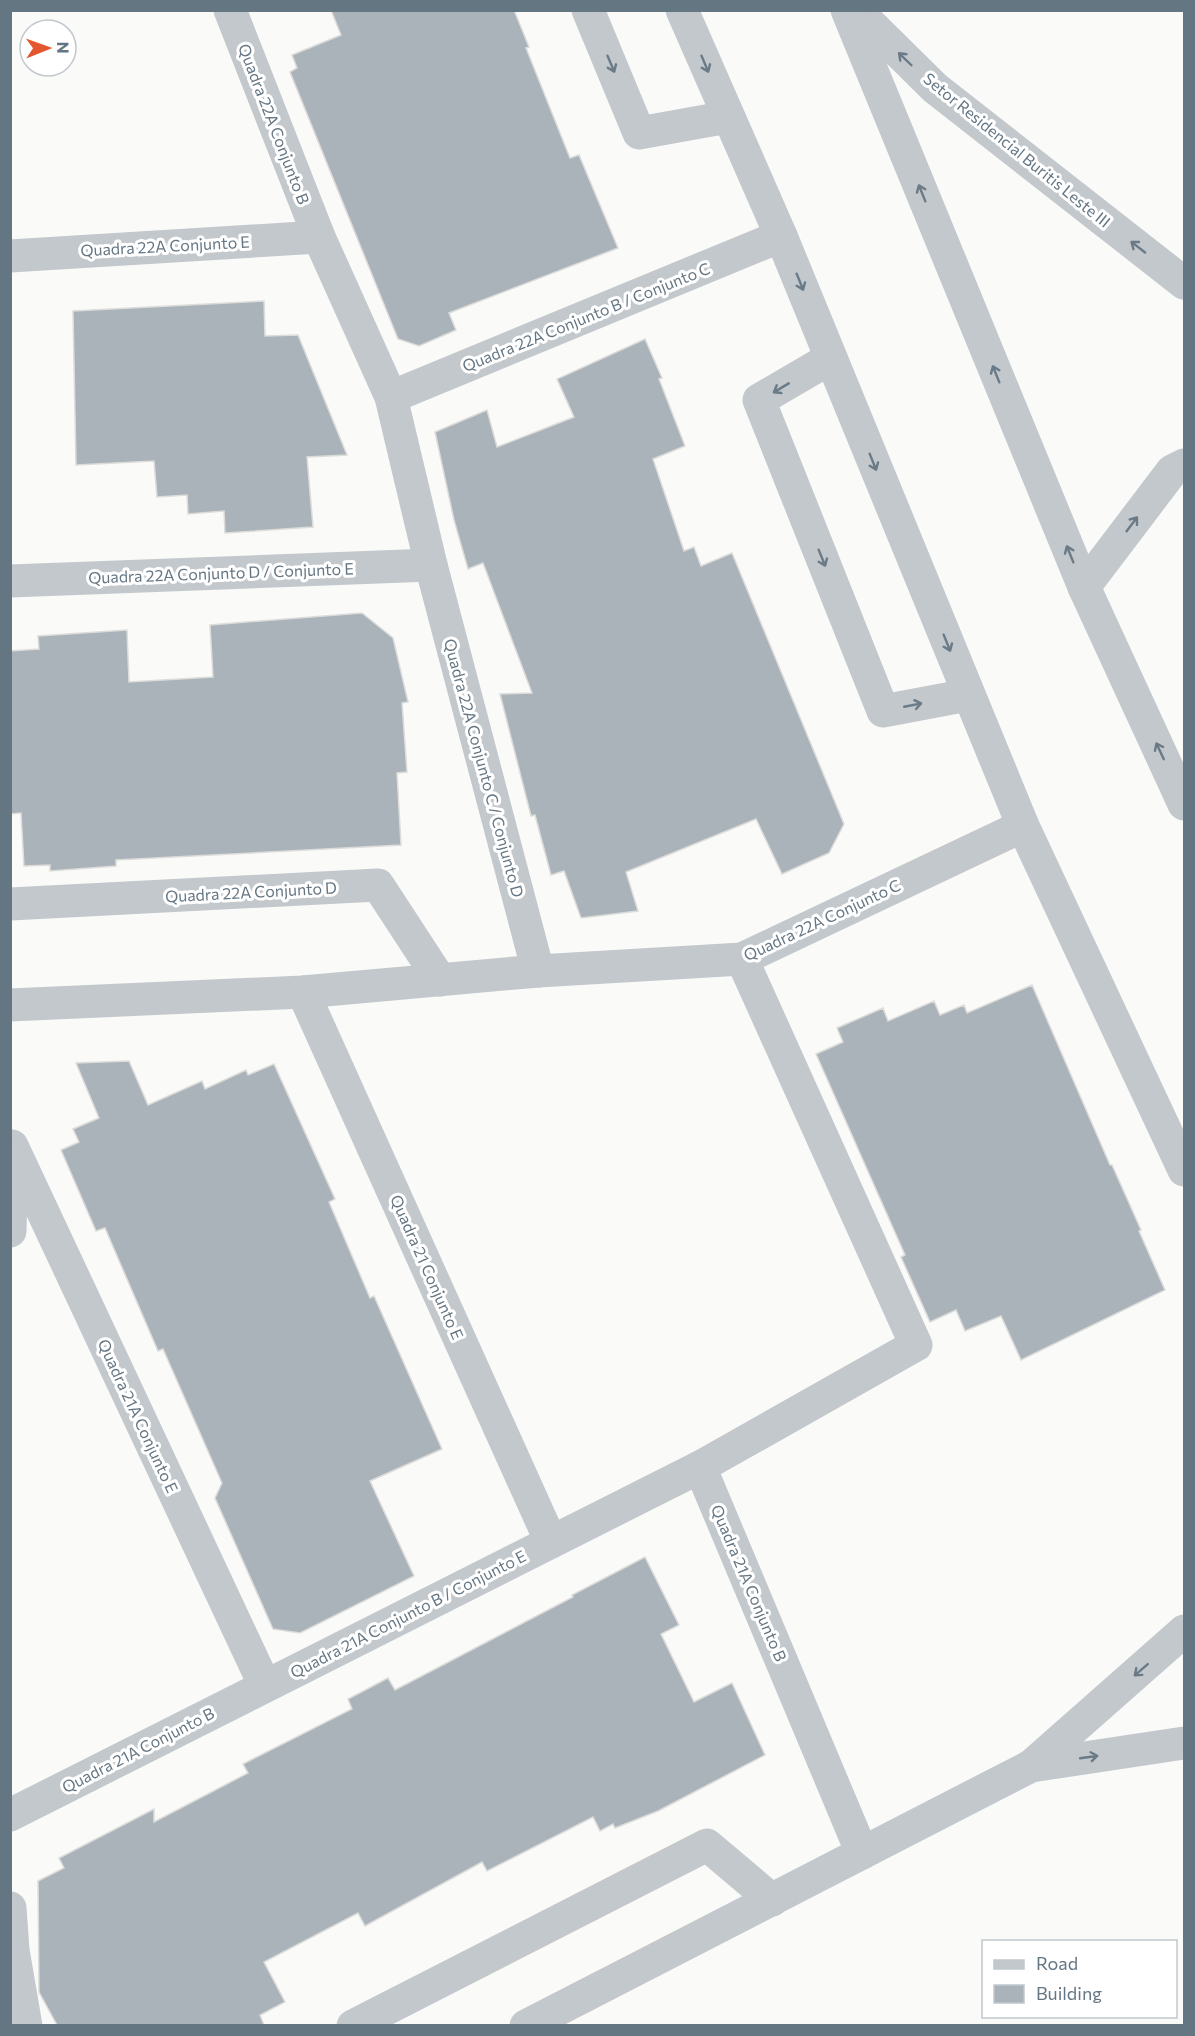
<svg xmlns="http://www.w3.org/2000/svg" width="1195" height="2036" viewBox="0 0 1195 2036" font-family="Commissioner,sans-serif">
	<style>
		.building { fill: #aab3b9; stroke: #dcdcda; stroke-width: 1.5 }
		.lines { fill: none; stroke-linecap: round; stroke-linejoin: round }
		.minor { stroke: #c3c8cc; stroke-width: 33 }
		.tertiary { stroke: #c3c8cc; stroke-width: 33 }
		.oneway { stroke: #6a7a87 }
		.labels { text-anchor: middle; stroke-width: 6; stroke-linejoin: round; paint-order: stroke }
		.street-label { font-size: 16px; fill: #657683; stroke: #fff }
	</style>
	<rect width="100%" height="100%" fill="#fafaf8"/>
	<g class="building">
		<path d="M331,10H514L529,47L526,48L570,158L579,155L618,248L449,313L456,330L419,346L398,339L290,72L297,68L292,55L341,35Z"/>
		<path d="M264,301L265,336L298,335L347,455L307,457L313,527L225,533L224,511L188,514L187,495L157,497L154,461L76,465L73,311Z"/>
		<path d="M645,339L662,378L659,379L685,446L653,459L684,551L694,547L701,566L732,553L844,824L829,853L782,874L756,819L626,872L638,911L581,918L564,871L551,875L535,815L531,816L500,694L532,693L483,563L468,569L454,520L435,432L487,410L497,447L574,417L557,379Z"/>
		<path d="M362,613L393,638L408,702L402,703L407,772L397,773L401,845L116,860V866L50,871V865L24,866L21,813L10,814V651L39,649L38,636L127,630L129,682L213,677L210,625Z"/>
		<path d="M1032,985L1110,1165H1112L1141,1230L1139,1231L1165,1290L1021,1360L1001,1316L965,1331L956,1310L930,1322L901,1257L905,1255L816,1054L843,1042L837,1028L883,1008L888,1021L934,1001L940,1015L964,1005L967,1013Z"/>
		<path d="M129,1061L148,1105L202,1081L205,1089L246,1070L248,1075L274,1064L335,1199L329,1202L370,1298L374,1296L442,1449L370,1481L414,1576L300,1633L273,1629L215,1498L222,1483L163,1349L158,1351L105,1228L96,1231L61,1150L79,1142L73,1129L99,1118L76,1063Z"/>
		<path d="M645,1557L679,1625L661,1634L694,1702L732,1683L765,1755L658,1811L615,1828L613,1824L600,1831L593,1817L487,1871L482,1862L365,1926L358,1913L264,1962L285,2002L260,2015L264,2025H57L39,1992L38,1881L64,1868L59,1858L154,1809V1822L248,1773L243,1764L352,1709L348,1699L388,1678L395,1690L573,1597L572,1595Z"/>
	</g>
	<g class="lines">
		<g class="minor">
			<path d="M230,10L319,237L391,397L431,565L538,971"/>
			<path d="M588,10L639,133L728,117"/>
			<path d="M856,10L935,88L1184,283"/>
			<path d="M10,256L319,237"/>
			<path d="M831,358L759,400L883,711L968,695"/>
			<path d="M391,397L781,236"/>
			<path d="M10,581L431,565"/>
			<path d="M1084,587L1172,471L1184,465"/>
			<path d="M10,904L378,885L440,980"/>
			<path d="M303,992L551,1542"/>
			<path d="M10,1005L303,992L538,971L742,959L1023,826"/>
			<path d="M12,1146L265,1686"/>
			<path d="M10,1231L12,1155"/>
			<path d="M700,1467L862,1853"/>
			<path d="M1031,1766L1184,1743"/>
			<path d="M10,1815L700,1467L916,1345L742,959"/>
			<path d="M10,1908L13,1950L26,2026"/>
			<path d="M353,2026L707,1845L772,1900"/>
			<path d="M526,2026L1031,1766L1184,1631"/>
		</g>
		<g class="tertiary">
			<path d="M682,10L781,236L1023,826L1184,1170"/>
			<path d="M847,10L1084,587L1184,804"/>
		</g>
	</g>
	<defs><path id="oneway-shaft" d="M-6 0H5M1.5-3L5.5 0L1.5 3" fill="none" stroke-width="1.6" stroke-linecap="round" stroke-linejoin="round" transform="scale(1.5)"/></defs>
	<g class="oneway">
		<use href="#oneway-shaft" transform="translate(905 59) rotate(-136)"/>
		<use href="#oneway-shaft" transform="translate(611 64) rotate(67)"/>
		<use href="#oneway-shaft" transform="translate(705 64) rotate(67)"/>
		<use href="#oneway-shaft" transform="translate(922 193) rotate(-112)"/>
		<use href="#oneway-shaft" transform="translate(1138 247) rotate(-142)"/>
		<use href="#oneway-shaft" transform="translate(800 282) rotate(68)"/>
		<use href="#oneway-shaft" transform="translate(996 374) rotate(-112)"/>
		<use href="#oneway-shaft" transform="translate(781 388) rotate(149)"/>
		<use href="#oneway-shaft" transform="translate(873 462) rotate(68)"/>
		<use href="#oneway-shaft" transform="translate(1132 524) rotate(-53)"/>
		<use href="#oneway-shaft" transform="translate(1070 554) rotate(-112)"/>
		<use href="#oneway-shaft" transform="translate(822 558) rotate(68)"/>
		<use href="#oneway-shaft" transform="translate(947 643) rotate(68)"/>
		<use href="#oneway-shaft" transform="translate(913 705) rotate(-11)"/>
		<use href="#oneway-shaft" transform="translate(1160 751) rotate(-115)"/>
		<use href="#oneway-shaft" transform="translate(1141 1670) rotate(139)"/>
		<use href="#oneway-shaft" transform="translate(1089 1757) rotate(-8)"/>
	</g>
	<g class="labels">
		<g class="street-label">
			<text transform="translate(274 124) rotate(69)" y="6">Quadra 22A Conjunto B</text>
			<text transform="translate(1017 150) rotate(39)" y="6">Setor Residencial Buritis Leste III</text>
			<text transform="translate(165 246) rotate(-3)" y="6">Quadra 22A Conjunto E</text>
			<text transform="translate(586 317) rotate(-22)" y="6">Quadra 22A Conjunto B / Conjunto C</text>
			<text transform="translate(221 573) rotate(-2)" y="6">Quadra 22A Conjunto D / Conjunto E</text>
			<text transform="translate(484 768) rotate(75)" y="6">Quadra 22A Conjunto C / Conjunto D</text>
			<text transform="translate(251 892) rotate(-3)" y="6">Quadra 22A Conjunto D</text>
			<text transform="translate(822 920) rotate(-25)" y="6">Quadra 22A Conjunto C</text>
			<text transform="translate(427 1267) rotate(66)" y="6">Quadra 21 Conjunto E</text>
			<text transform="translate(138 1416) rotate(65)" y="6">Quadra 21A Conjunto E</text>
			<text transform="translate(749 1583) rotate(67)" y="6">Quadra 21A Conjunto B</text>
			<text transform="translate(408 1614) rotate(-27)" y="6">Quadra 21A Conjunto B / Conjunto E</text>
			<text transform="translate(138 1750) rotate(-27)" y="6">Quadra 21A Conjunto B</text>
		</g>
	</g>
	<rect width="1195" height="2036" fill="none" stroke="#657683" stroke-width="24"/>
	<rect x="982" y="1940" width="195" height="78" fill="#ffffff" stroke="#c1c8cd" stroke-width="1.5"/>
	<rect x="994" y="1960" width="30" height="9" fill="#c3c8cc" stroke="#c1c8cd" stroke-width="1.5"/>
	<text x="1036" y="1970" font-size="18" fill="#657683">Road</text>
	<rect x="994" y="1985" width="30" height="18" fill="#aab3b9" stroke="#c1c8cd" stroke-width="1.5"/>
	<text x="1036" y="2000" font-size="18" fill="#657683">Building</text>
	<g transform="translate(48 48) rotate(89)"><circle r="28" fill="#ffffff" stroke="#c1c8cd" stroke-width="1.5"/>
	<path d="M0-4.5L10 22L0 15L-10 22Z" fill="#e4572e"/>
	<text y="-9" font-size="16" font-weight="bold" text-anchor="middle" fill="#657683">N</text>
	</g>
</svg>
